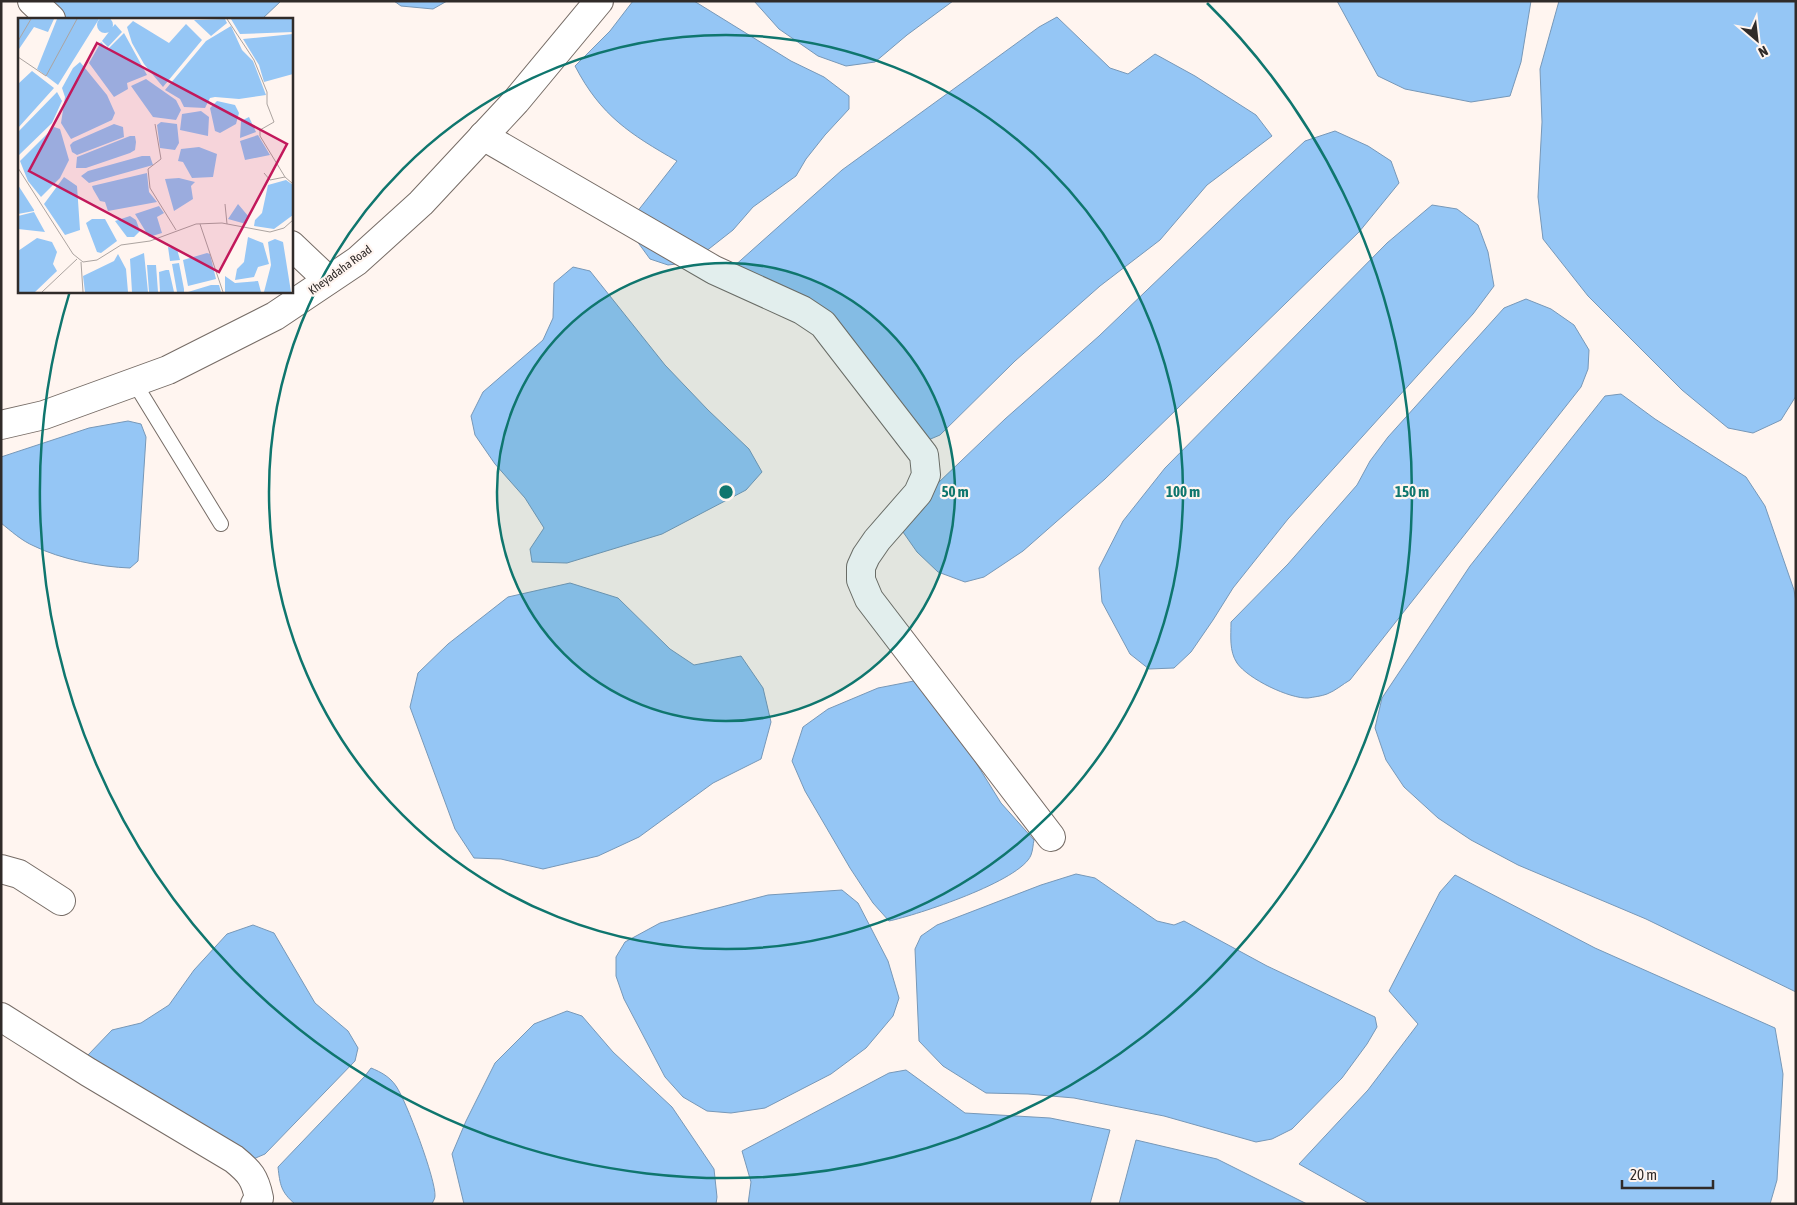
<svg xmlns="http://www.w3.org/2000/svg" width="1797" height="1205" viewBox="0 0 1797 1205" font-family="'Asap Condensed',sans-serif">
	<style>
		.water { fill: #95c6f5; stroke: #7798b8 }
		.lines { fill: none; stroke-linecap: round; stroke-linejoin: round }
		.service-casing { stroke: #766c66; stroke-width: 16 }
		.minor-casing { stroke: #766c66; stroke-width: 30 }
		.secondary-casing { stroke: #766c66; stroke-width: 30 }
		.service { stroke: #fff; stroke-width: 14 }
		.minor { stroke: #fff; stroke-width: 28 }
		.secondary { stroke: #fff; stroke-width: 28 }
		.ring { fill: none; stroke: #0f766e; stroke-width: 2.5 }
		.labels { text-anchor: middle; stroke-width: 4.5; stroke-linejoin: round; paint-order: stroke }
		.street-label { font-size: 12px; fill: #302b29; stroke: #fff5f0 }
		.inset-road { fill: none; stroke: #aca4a0; stroke-width: 1 }
		.view { fill: #c2185b; fill-opacity: 0.15; stroke: #c2185b; stroke-width: 2.5 }
		.inset-edge { fill: none; stroke: #302b29; stroke-width: 2.5 }
		.centre { fill: #0f766e; stroke: #fff5f0; stroke-width: 2.5 }
		.ring-label { font-size: 15px; text-anchor: middle; font-weight: bold; fill: #0f766e; stroke: #fff5f0; stroke-width: 4.5; stroke-linejoin: round; paint-order: stroke }
	</style>
	<rect width="100%" height="100%" fill="#fff5f0"/>
	<g class="water">
		<path d="M35,1H281L262,19H51Z"/>
		<path d="M394,1H447L433,9L401,6Z"/>
		<path d="M633,1H694L791,61L824,77L849,96V109L825,135L806,159L796,176L753,207L733,230L705,252L685,263L668,265L650,259L634,237L633,217L677,161C630,134 601,116 575,66L610,31Z"/>
		<path d="M754,1H953L907,35L875,62L846,66L818,56L779,29Z"/>
		<path d="M1337,1H1531L1521,62L1510,96L1471,102L1405,89L1378,76Z"/>
		<path d="M1559,1H1796V396L1781,420L1753,433L1728,428L1682,390L1588,296L1543,239L1538,197L1542,122L1540,69Z"/>
		<path d="M1057,17L1110,68L1128,74L1155,54L1195,76L1256,115L1272,136L1207,185L1160,240L1100,286L1015,361L940,435L914,446L897,444L858,347L830,312L732,268L842,170L1039,27Z"/>
		<path d="M1335,131L1368,146L1391,161L1399,183L1359,232L1105,479L1023,551L984,577L965,582L938,572L917,552L903,532L916,504L1005,419L1099,336L1240,201L1305,141Z"/>
		<path d="M1432,205L1457,209L1478,225L1488,252L1494,286L1473,314L1288,519L1233,588L1213,620L1191,652L1174,668L1149,669L1130,654L1102,602L1099,568L1123,521L1165,468L1387,243Z"/>
		<path d="M573,267L590,271L665,365L708,410L749,449L762,472L746,490L662,534L567,563L532,562L530,549L544,528L525,498L495,464L475,435L471,416L483,392L543,340L553,318L554,283Z"/>
		<path d="M1526,299L1551,309L1574,325L1589,350L1588,369L1581,387L1350,680C1343,684 1335,691 1327,694C1322,696 1314,697 1308,698C1290,699 1248,679 1237,663C1229,651 1231,636 1231,622L1288,564L1357,485L1370,461L1388,437L1504,308Z"/>
		<path d="M1621,394L1655,419L1746,477L1765,506L1794,590L1796,602V992L1646,919L1518,865L1471,840L1438,818L1404,787L1386,760L1375,728L1382,698L1470,566L1605,396Z"/>
		<path d="M128,421L141,424L146,437L138,561L130,568C100,567 60,559 34,546C22,541 11,531 1,523V457L89,428Z"/>
		<path d="M570,583L618,598L670,649L694,665L741,656L763,688L771,722L761,759L713,783L639,837L598,856L543,869L501,859L474,858L455,829L410,707L418,673L448,644L508,597Z"/>
		<path d="M924,679L1001,803L1034,840C1033,844 1033,850 1031,855C1021,881 917,915 889,921L873,903L850,868L805,791L792,761L803,727L828,709L878,688Z"/>
		<path d="M1076,874L1095,878L1157,921L1174,925L1184,921L1267,966L1375,1017L1377,1027L1367,1044L1342,1078L1292,1129L1272,1139L1256,1142L1164,1116L1074,1098L1028,1094L986,1093L943,1066L919,1041L915,949L921,936L937,925L1041,885Z"/>
		<path d="M1455,875L1595,948L1775,1028L1783,1074L1777,1180L1770,1204H1370L1299,1164L1368,1090L1418,1024L1389,991L1440,892Z"/>
		<path d="M842,890L858,903L888,961L899,998L893,1016L866,1048L831,1074L765,1108L731,1113L707,1111L683,1097L665,1077L624,999L616,976V957L625,942L660,923L768,895Z"/>
		<path d="M253,925L274,933L315,1003L348,1031L358,1048L355,1061L265,1154L251,1160L89,1067L88,1055L112,1030L141,1023L169,1005L194,970L227,934Z"/>
		<path d="M567,1011L582,1016L613,1052L672,1107L714,1169L717,1197L716,1204H464L452,1154L466,1121L495,1063L534,1024Z"/>
		<path d="M371,1068C381,1072 390,1077 396,1086C406,1100 436,1180 435,1196C435,1199 433,1201 432,1204H295C281,1192 280,1185 278,1167L365,1076Z"/>
		<path d="M906,1070L965,1113L1050,1118L1110,1130L1090,1204H748L751,1182L742,1151L889,1073Z"/>
		<path d="M1136,1140L1217,1159L1307,1204H1119Z"/>
	</g>
	<g class="lines">
		<g class="service-casing">
			<path id="service" d="M134,382L221,524"/>
		</g>
		<g class="minor-casing">
			<g id="minor">
				<path d="M32,1L51,19"/>
				<path d="M483,136L714,270L802,310L823,324L924,455L926,475L918,493L877,540L866,556L861,567V580L869,599L1051,837"/>
				<path d="M291,245L328,280"/>
				<path d="M1,869L19,874L61,901"/>
				<path d="M1,1017L88,1072L234,1159C250,1172 255,1178 259,1198L255,1204"/>
			</g>
		</g>
		<g class="secondary-casing">
			<path id="secondary" d="M1,425L44,415L168,370L275,316L357,261L421,203L516,101L599,1"/>
		</g>
		<use href="#service" class="service"/>
		<use href="#minor" class="minor"/>
		<use href="#secondary" class="secondary"/>
	</g>
	<circle cx="726" cy="492" r="229" fill="#0f766e" fill-opacity=".12"/>
	<g class="ring">
		<circle cx="726" cy="492" r="229"/>
		<circle cx="726" cy="492" r="457"/>
		<path d="M1207 3A686 686 0 1 1 70 291"/>
	</g>
	<g class="labels">
		<g class="street-label">
			<text transform="translate(340 270) rotate(-36)" y="4">Kheyadaha Road</text>
		</g>
	</g>
	<g transform="translate(18 18)">
		<rect width="275" height="275" fill="#fff5f0"/>
		<path d="M79 7a8 8 0 1 1 16 0a8 8 0 1 1-16 0ZM0,1H36L30,14L16,9L1,31ZM39,1H81L40,67L19,51ZM207,1L209,5L193,18L176,2ZM213,1H275V14L222,16ZM115,3L151,25L168,6L184,22L145,69L126,46L114,25L109,9ZM97,6L104,14L90,29L84,23ZM213,8L224,32L235,43L248,77L221,81L197,79L192,80L187,90L166,89L162,81L147,72L188,23ZM106,15L129,57L109,65L110,71L96,79L71,45L83,24L90,31ZM275,16V56L246,64L241,47L225,21ZM62,44L89,77L97,95L94,102L53,121L43,105L47,79L44,70L55,50ZM14,53L36,70L0,110V66ZM128,61L158,82L163,92L158,102L135,99L113,68ZM39,74L44,83L34,105L0,138V114ZM199,83L217,87L221,95L218,106L202,115L197,113L192,90ZM183,93L191,99L190,118L162,112L164,96ZM231,99L238,114L222,120L223,103ZM143,104L159,106L161,125L157,132L142,130L139,107ZM96,106L105,109L106,119L59,137L54,134L52,127L55,124ZM36,109L42,111L51,142L42,160L23,179L10,163L2,143ZM240,117L252,137L227,142L222,123ZM112,118H117L118,124L117,132L112,135L68,150H58L59,139ZM181,129L199,136L195,159L174,160L165,144L160,143L163,131ZM124,138H132L135,147L71,165L63,158L70,153ZM129,155L131,174L139,184L90,193L87,184L82,183L75,171L74,168ZM46,159L59,168L62,212L47,217L26,186ZM161,160L177,164L173,168L175,181L156,193L147,161ZM268,162L275,167V197L256,211L236,208L237,202L244,195L250,167ZM0,167L16,192V193L0,196ZM220,186L231,199L228,206L210,201ZM141,188L146,195L139,199L144,215L131,219L117,196ZM16,194L27,214L0,211V198ZM112,198L118,202L122,213L116,219H109L97,203ZM74,201H87L99,223L83,235L79,234L68,205ZM230,219L245,225L251,246L240,249L236,259L217,262L219,251L226,244ZM19,220L34,224L39,234L35,246L39,253L17,274H0V233ZM257,221L265,224L273,274H246L253,247L250,224ZM150,229L159,231L162,242L152,243ZM126,235L130,274H114L112,241ZM189,235L192,236L198,261L170,268L165,242ZM100,236L108,251L110,274H67L65,258L96,243ZM161,245L166,271V274H159L154,246ZM129,247H138L140,274H131ZM148,252H151L156,274H142L141,254ZM207,258L217,265L240,263L243,274H207ZM193,267H201L203,274H170Z" fill="#95c6f5"/>
		<path class="inset-road" d="M209,1L236,42L249,74V86L256,104L242,112V118L267,159L275,166M0,23L13,1M0,39L28,58L59,1M137,106L143,141L130,151L132,170L158,212M0,150L55,236L65,244L79,242L103,227L132,223L178,206L204,205L252,214L266,210L275,202M246,155L252,162L267,159M207,186L209,206M182,206L205,274M63,244L65,274M24,274L59,241"/>
		<path class="view" d="M79,25L269,126L201,254L11,153Z"/>
		<rect width="275" height="275" class="inset-edge"/>
	</g>
	<circle cx="726" cy="492" r="8" class="centre"/>
	<g class="ring-label">
		<text x="955" y="497">50 m</text>
		<text x="1183" y="497">100 m</text>
		<text x="1412" y="497">150 m</text>
	</g>
	<rect width="1797" height="1205" fill="none" stroke="#302b29" stroke-width="5"/>
	<g transform="translate(1757 40) rotate(152)" stroke="#fff5f0" stroke-width="4" paint-order="stroke">
	<path d="M0-4L9 19L0 12L-9 19Z" fill="#302b29"/>
	<text y="-8" font-size="14" font-weight="bold" text-anchor="middle" fill="#302b29">N</text>
	</g>
	<path d="M1622 1180v8h91v-8" fill="none" stroke="#302b29" stroke-width="2.5"/>
	<text x="1630" y="1180" font-size="15" fill="#302b29" stroke="#fff5f0" stroke-width="4" paint-order="stroke">20 m</text>
</svg>
